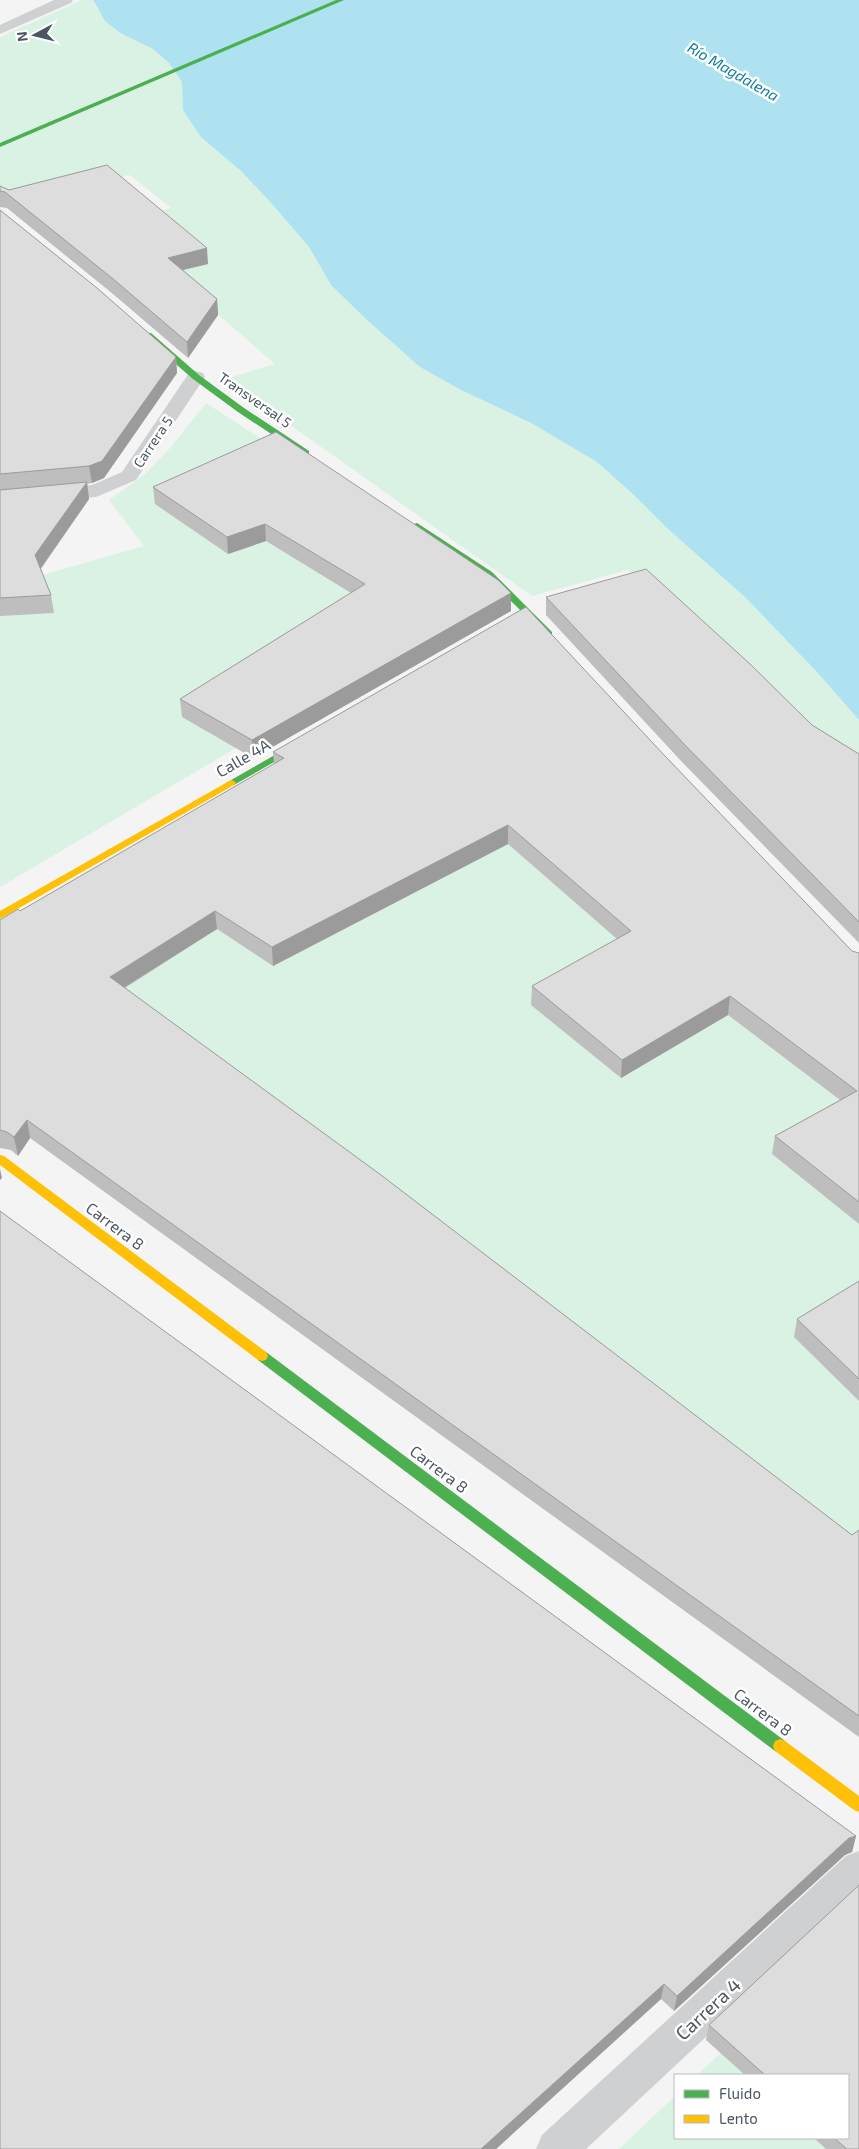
<svg xmlns="http://www.w3.org/2000/svg" width="859" height="2149" viewBox="0 0 859 2149" font-family="'Exo 2',sans-serif">
	<style>
		.green { fill: #d9f2e3 }
		.water { fill: #aee2f0 }
		.lines { fill: none; stroke-linecap: round; stroke-linejoin: round }
		.street { fill: #ced0d2; fill-rule: evenodd }
		.fast { fill: #4caf50; fill-rule: evenodd }
		.slow { fill: #ffc107; fill-rule: evenodd }
		.wall { fill: #bebebf }
		.shaded-wall { fill: #9b9b9b }
		.building { fill: #ddddde; stroke: #9b9b9b }
		.labels { text-anchor: middle; stroke-width: 5; stroke-linejoin: round; paint-order: stroke }
		.far-street-label { font-size: 14px; fill: #4a5661; stroke: #fff }
		.far-water-label { font-size: 15px; font-style: italic; fill: #0c7c9b; stroke: #fff }
		.street-label { font-size: 16px; fill: #4a5661; stroke: #fff }
		.near-street-label { font-size: 19px; fill: #4a5661; stroke: #fff }
	</style>
	<rect width="100%" height="100%" fill="#f4f4f4"/>
	<g class="green">
		<path d="M82,0H93L96,8L122,34L153,49L169,63L182,82L183,110L273,205L309,247L331,285L367,320L420,367L461,390L531,423L597,462L636,497L668,529L745,597L816,671L859,720V774L644,587L628,570L532,596L225,379L275,364L170,273L149,214L171,208L130,175L17,204L0,194V37Z"/>
		<path d="M206,403L277,449L266,541L366,602L182,716L236,748L0,887V616L39,576L144,546L109,500L145,474L171,447Z"/>
		<path d="M508,844L629,949L620,1078L728,1015L853,1110L772,1154L859,1224V1296L794,1337L859,1401V1545L21,928L217,929L273,966Z"/>
		<path d="M721,2053L745,2075H697Z"/>
		<path d="M675,2096V2138H814L826,2149H619Z"/>
	</g>
	<path class="water" d="M93,0H859V720L816,671L745,597L668,529L636,497L597,462L531,423L461,390L420,367L367,320L331,285L309,247L273,205L241,171L201,137L183,110L182,82L169,63L153,49L122,34L105,21Z"/>
	<g class="lines">
		<g class="street">
			<path d="M54,0H73L71,3L0,34V25Z"/>
			<path d="M196,371L203,373L205,377L136,480L96,497L0,505V493L92,485L122,472L189,373Z"/>
			<path d="M859,1851V1894L586,2149H536L542,2135L846,1856Z"/>
		</g>
		<g class="fast">
			<path d="M336,0H344L0,147V143Z"/>
			<path d="M145,333H151L199,375L244,408L309,451V455H303L238,412L193,379L145,337Z"/>
			<path d="M417,523L492,572L552,632V636H546L486,576L414,528V524Z"/>
			<path d="M306,737L309,738V742L234,785H228L226,783Z"/>
			<path d="M262,1351L266,1352L785,1741L787,1746L785,1751L780,1753L775,1751L258,1360L256,1356L258,1352Z"/>
		</g>
		<g class="slow">
			<path d="M231,780L234,781L236,783L234,785L0,919V911Z"/>
			<path d="M0,1155L4,1156L266,1352L268,1356L266,1360L262,1361L258,1360L0,1165Z"/>
			<path d="M780,1739L785,1741L859,1796V1812L854,1810L775,1751L773,1746L775,1741Z"/>
		</g>
	</g>
	<g class="wall">
		<path d="M0,186L208,264L183,270L217,299L218,315L188,358L113,294L7,208L0,207Z"/>
		<path d="M0,210L176,357L177,373L104,478L92,483L87,484L89,499L41,569L51,595L54,613L0,616Z"/>
		<path d="M276,432L511,611L253,758L182,717L180,699L351,593L266,541L228,554L155,504L153,487Z"/>
		<path d="M546,597L812,725L859,754V943L682,762L546,615Z"/>
		<path d="M273,752L665,756L852,951L859,953V1224L772,1154L775,1136L840,1100L728,1015L621,1078L531,1005L532,986L617,939L508,844L273,966L217,929L125,988L852,1535L859,1530V1737L30,1138L18,1156L11,1150L0,1148V920L20,911L274,764Z"/>
		<path d="M859,1281V1401L794,1337L797,1319Z"/>
		<path d="M856,1836L852,1852L845,1855L674,2011L661,1999L496,2149H0Z"/>
		<path d="M859,1885V2149H826L814,2138H848V2075H745L706,2040L709,2025Z"/>
	</g>
	<g class="shaded-wall">
		<path d="M207,248L208,264L170,273L168,258Z"/>
		<path d="M217,299L218,315L188,358L187,342Z"/>
		<path d="M176,357L177,373L104,478L92,483L89,466Z"/>
		<path d="M87,482L89,499L38,572L35,555Z"/>
		<path d="M265,524L266,541L228,554L227,537Z"/>
		<path d="M511,593V611L253,758L252,740Z"/>
		<path d="M508,825V844L273,966L272,947Z"/>
		<path d="M215,911L217,929L112,995L110,977Z"/>
		<path d="M730,996L728,1015L621,1078L622,1060Z"/>
		<path d="M27,1120L30,1138L18,1156L14,1137Z"/>
		<path d="M0,1169L2,1178L0,1180Z"/>
		<path d="M856,1836L852,1852L845,1855L674,2011L677,1996L849,1838Z"/>
		<path d="M664,1984L661,1999L496,2149H481Z"/>
	</g>
	<g class="building">
		<path d="M107,165L207,248L168,258L217,299L187,342L112,278L5,192L0,191V186L9,190Z"/>
		<path d="M0,210L97,288L176,357L102,461L89,466L0,474Z"/>
		<path d="M276,432L498,580L511,593L252,740L180,699L365,584L265,524L227,537L153,487Z"/>
		<path d="M87,482L35,555L51,595L0,598V490Z"/>
		<path d="M646,569L750,664L812,725L859,754V922L684,744L546,597Z"/>
		<path d="M526,607L665,756L852,951L859,953V1202L775,1136L857,1091L730,996L622,1060L532,986L631,931L508,825L272,947L215,911L110,977L381,1175L852,1535L859,1530V1716L27,1120L14,1137L7,1132L0,1130V920L18,909L20,911L284,758L273,752Z"/>
		<path d="M0,1211L856,1836L849,1838L677,1996L664,1984L481,2149H0Z"/>
		<path d="M859,1281V1379L797,1319Z"/>
		<path d="M859,1885V2149H847L834,2138H848V2075H765L709,2025Z"/>
	</g>
	<g class="labels">
		<g class="far-street-label">
			<text transform="translate(255 400) rotate(35)" y="5">Transversal 5</text>
			<text transform="translate(153 442) rotate(-56)" y="5">Carrera 5</text>
		</g>
		<g class="far-water-label">
			<text transform="translate(733 72) rotate(30)" y="5">Río Magdalena</text>
		</g>
		<g class="street-label">
			<text transform="translate(243 758) rotate(-30)" y="6">Calle 4A</text>
			<text transform="translate(115 1226) rotate(37)" y="6">Carrera 8</text>
			<text transform="translate(439 1469) rotate(37)" y="6">Carrera 8</text>
			<text transform="translate(763 1712) rotate(37)" y="6">Carrera 8</text>
		</g>
		<g class="near-street-label">
			<text transform="translate(708 2009) rotate(-43)" y="7">Carrera 4</text>
		</g>
	</g>
	<rect x="674" y="2074" width="175" height="65" fill="#ffffff" stroke="#b7bbc0"/>
	<rect x="684" y="2090" width="25" height="8" fill="#4caf50" stroke="#b7bbc0"/>
	<text x="719" y="2099" font-size="15" fill="#4a5661">Fluido</text>
	<rect x="684" y="2115" width="25" height="8" fill="#ffc107" stroke="#b7bbc0"/>
	<text x="719" y="2124" font-size="15" fill="#4a5661">Lento</text>
	<g transform="translate(35 35) rotate(263)" stroke="#ffffff" stroke-width="4" paint-order="stroke">
	<path d="M0-4L9 19L0 12L-9 19Z" fill="#4a5661"/>
	<text y="-8" font-size="14" font-weight="bold" text-anchor="middle" fill="#4a5661">N</text>
	</g>
</svg>
